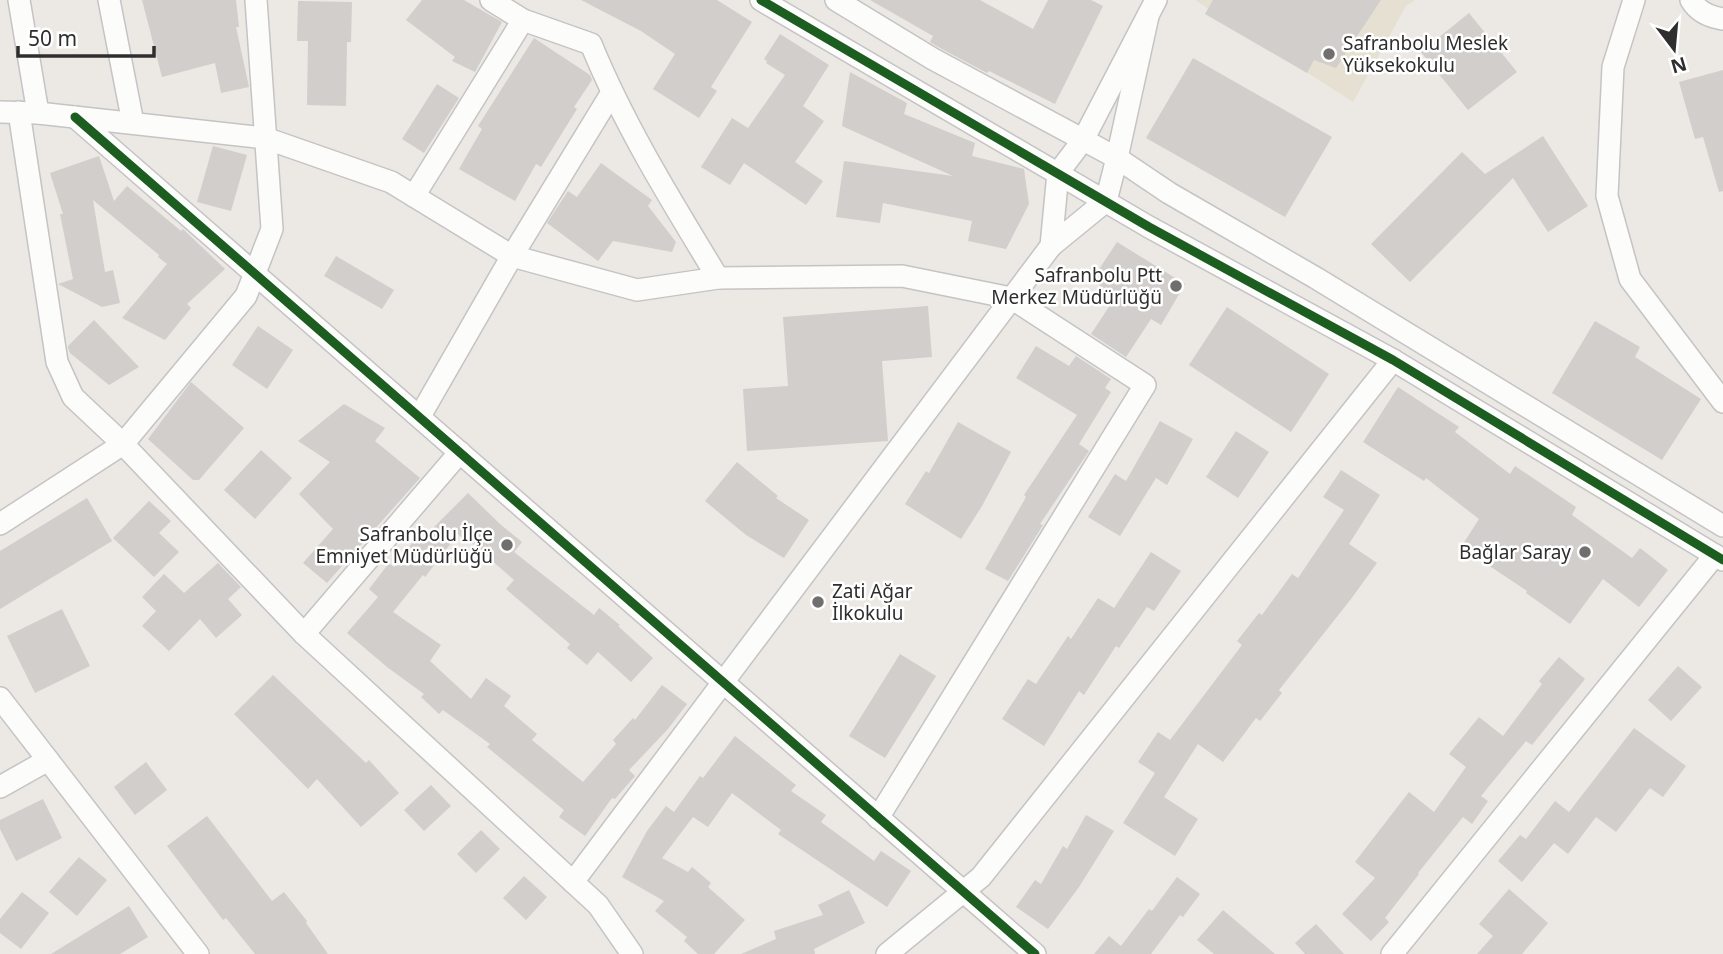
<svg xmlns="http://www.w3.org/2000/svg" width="1723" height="954" viewBox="0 0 1723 954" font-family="'Noto Sans',sans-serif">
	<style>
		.education { fill: #e6e0d3 }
		.building { fill: #d1cecb }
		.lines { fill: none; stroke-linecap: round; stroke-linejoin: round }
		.minor-casing { stroke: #c5c4c5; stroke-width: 24 }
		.minor { stroke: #fcfcfb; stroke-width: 21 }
		.cycleway-casing { stroke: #fff; stroke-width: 13 }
		.cycleway { stroke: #1b5e20; stroke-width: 9 }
		.poi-dot { fill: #706f6e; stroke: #fff; stroke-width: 2.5 }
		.labels { text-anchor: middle; stroke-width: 5; stroke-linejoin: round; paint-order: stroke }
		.poi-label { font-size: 19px; fill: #2e2e2e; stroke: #fff; text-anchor: end }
	</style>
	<rect width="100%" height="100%" fill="#ece8e4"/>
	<path class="education" d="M1195,0H1415L1406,6L1353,102Z"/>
	<g class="building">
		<path d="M142,0H236L239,27H236L249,87L221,93L215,63L162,77Z"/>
		<path d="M422,0H464L502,22L475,72L452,61L455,57L406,20Z"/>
		<path d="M581,0H717L752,22L711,87L717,91L699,118L653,89L675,54L641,31Z"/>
		<path d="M870,0H980L1033,29L1048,0H1091L1103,6L1055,104L989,71L987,73L940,48L930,42L933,36Z"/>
		<path d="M1213,0H1381L1336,68L1314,60L1307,73L1205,14Z"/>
		<path d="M298,1L352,2L351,42H347L346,106L307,105L308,41H297Z"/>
		<path d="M1469,13L1517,72L1468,110L1421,52Z"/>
		<path d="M780,34L829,65L803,106L824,121L795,162L823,181L806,205L744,163L730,185L701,167L732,118L748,128L785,75L766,63L767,61L764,59Z"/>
		<path d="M534,38L590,75L592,80L574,107L577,109L541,167L536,164L515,201L459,169L482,129L478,126Z"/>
		<path d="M1193,58L1332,137L1285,217L1146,138Z"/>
		<path d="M1723,70V191L1719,192L1703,137L1695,139L1679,82Z"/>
		<path d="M850,72L907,103L904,114L975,143L972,156L1024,169L1029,204L1006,249L968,241L972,221L883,203L880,223L836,217L844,161L953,176L842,126Z"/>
		<path d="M437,84L459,98L424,153L402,139Z"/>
		<path d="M1543,136L1588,206L1548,232L1513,178L1410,282L1371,244L1462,152L1485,174Z"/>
		<path d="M213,146L247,155L231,211L197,202Z"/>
		<path d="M99,156L114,201L127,186L181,231L183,229L225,269L187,304L191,308L165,340L122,318L167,264L158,257L159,255L93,200L105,272L113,270L120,303L102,307L58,284L73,279L60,214H63L50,173Z"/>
		<path d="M601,163L652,200L648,206L676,242L672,252L613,241L598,261L547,223L568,191L577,197Z"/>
		<path d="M1117,242L1185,284L1161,325L1151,319L1126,357L1091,334L1116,296L1092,280Z"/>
		<path d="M336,256L394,290L382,309L324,276Z"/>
		<path d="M928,306L932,357L882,361L888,441L747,451L743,389L788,386L783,317Z"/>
		<path d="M1227,307L1329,374L1291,432L1189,365Z"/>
		<path d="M94,320L139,367L109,385L70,353L68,348V346Z"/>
		<path d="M1595,321L1640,347L1635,357L1701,399L1662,460L1552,393Z"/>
		<path d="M258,326L293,350L267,389L232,365Z"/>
		<path d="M1036,346L1069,366L1076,356L1111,379L1105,388L1111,392L1079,444L1089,451L1040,524L1043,525L1008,581L985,569L1026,497L1024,495L1077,415L1016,378Z"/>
		<path d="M191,382L244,428L199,480H193L148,439Z"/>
		<path d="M1398,387L1459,427L1455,432L1510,474L1515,466L1576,507L1572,515L1632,558L1640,548L1668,570L1639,607L1603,579L1570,624L1526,593L1527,591L1461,547L1479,519L1426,478L1424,481L1363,442Z"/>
		<path d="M344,404L385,428L375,441L420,478L327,583L303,563L333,529L299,494L330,462L298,441Z"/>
		<path d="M1160,421L1193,439L1167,485L1156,478L1120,536L1088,517L1115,474L1126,481Z"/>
		<path d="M958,422L1011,452L982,506L961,539L905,504L926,471L929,473Z"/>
		<path d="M1236,431L1269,452L1238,498L1206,477Z"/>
		<path d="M261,450L292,478L255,519L224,490Z"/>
		<path d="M737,462L778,496L776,498L809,520L784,558L746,535L705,501Z"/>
		<path d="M1341,470L1380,495L1349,544L1377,563L1351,599L1279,690L1282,693L1260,721L1256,718L1223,762L1198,744L1164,797L1198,819L1175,856L1123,823L1155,773L1138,762L1158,732L1170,740L1242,645L1237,641L1259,613L1262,615L1292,574L1298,578L1344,510L1323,497Z"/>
		<path d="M468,493L500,524L522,542L514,552L594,615L599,608L620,625L618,626L653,658L631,682L598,652L587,665L567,648L570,644L506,589L514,580L465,537L463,539L458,534L425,577L423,575L393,612L441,645L430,661L471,699L486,678L511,696L504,706L537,734L532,740L583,782L616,744L613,740L633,718L635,720L662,685L687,704L668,729L629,770L635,776L615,799L612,798L585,836L559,817L564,810L487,747L490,744L443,710L439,714L421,697L424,694L387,667L347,633L378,597L369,589L389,563L394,567L422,530L427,534Z"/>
		<path d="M87,498L112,541L0,609V551Z"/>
		<path d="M149,501L171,521L159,533L179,552L154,577L113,538Z"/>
		<path d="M1151,552L1181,571L1154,611L1147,607L1119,648L1116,646L1084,695L1079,691L1044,746L1002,719L1028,679L1036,684L1068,636L1071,639L1098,598L1114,608Z"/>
		<path d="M218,563L241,587L228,599L242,615L216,638L200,619L169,651L142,626L156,611L142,597L164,574L184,593Z"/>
		<path d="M62,609L90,666L35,693L7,636Z"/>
		<path d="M900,654L936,676L885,758L849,736Z"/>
		<path d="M1559,657L1585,679L1532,745L1526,741L1481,796L1488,801L1472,824L1463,817L1418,873L1419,874L1385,918L1389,922L1371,941L1342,914L1375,878L1355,862L1409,792L1434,812L1466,767L1449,754L1479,717L1503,736L1542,684L1539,681Z"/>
		<path d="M1678,666L1702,687L1671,721L1648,700Z"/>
		<path d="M273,675L366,763L369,760L399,793L361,827L317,779L308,789L234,714Z"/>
		<path d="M1634,728L1686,766L1663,797L1650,788L1616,832L1596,817L1568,854L1554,843L1522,882L1498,861L1520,835L1526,839L1555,801L1569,812Z"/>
		<path d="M735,736L796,785L791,791L826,815L821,822L874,861L881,851L911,871L887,907L778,834L781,830L732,793L708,827L693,817L662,858L688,872L692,867L711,883L708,887L745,920L714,954H698L684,941L687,937L655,911L664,901L622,877L647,831L666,806L674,812L700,776L703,778Z"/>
		<path d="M146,762L167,790L135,815L114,787Z"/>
		<path d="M431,785L451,806L424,831L404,810Z"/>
		<path d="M43,799L62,838L16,861L0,829V820Z"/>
		<path d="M1086,815L1114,831L1079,887L1048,929L1016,907L1035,880L1041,884L1063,846L1067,849Z"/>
		<path d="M207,816L272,901L284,892L307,921L306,923L328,954H255L226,918L223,920L167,846Z"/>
		<path d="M481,830L500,849L476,873L457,854Z"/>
		<path d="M79,857L107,880L77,916L49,892Z"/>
		<path d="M524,876L547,897L526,920L503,898Z"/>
		<path d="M1177,877L1200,894L1183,917L1180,915L1151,954H1094L1109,936L1121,946L1149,909L1152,911Z"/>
		<path d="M1509,889L1548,923L1522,954H1477L1493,936L1479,924Z"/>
		<path d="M849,890L865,923L814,949L815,954H741L776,939L774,931L823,915L818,905Z"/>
		<path d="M22,892L49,913L21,949L0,933V919Z"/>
		<path d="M129,906L148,937L120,954H51Z"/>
		<path d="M1223,910L1275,954H1214L1197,940Z"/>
		<path d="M1316,924L1344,954H1305L1295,943Z"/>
	</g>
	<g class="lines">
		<g class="minor-casing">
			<g id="minor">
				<path d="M19,0L38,113"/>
				<path d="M109,0L133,123"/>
				<path d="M491,0L523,20L591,44C625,127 672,202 718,278"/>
				<path d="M761,0L1149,227L1393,360L1723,560"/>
				<path d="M836,0L933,59L1117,158L1169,193L1316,278L1723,526"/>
				<path d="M1634,0L1613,67L1607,196L1630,279L1723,402"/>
				<path d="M1691,0C1698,12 1709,17 1723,19"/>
				<path d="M0,112L38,113L265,138L391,182L512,256L637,290L718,278L902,276L1011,298L1145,385L878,818"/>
				<path d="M19,112L57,362L73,397L123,444L304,634L598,905L632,954"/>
				<path d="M75,117L1035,954"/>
				<path d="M414,196L523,20"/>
				<path d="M1051,246L1058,173L1083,140L1156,0"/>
				<path d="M420,416L512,256L611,94"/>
				<path d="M0,524L123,444L246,296L272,229L256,0"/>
				<path d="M304,634L460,452"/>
				<path d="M0,698L198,954"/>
				<path d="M0,787L48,760"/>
				<path d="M573,882L1051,246L1106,201L1117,158L1148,16"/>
				<path d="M887,954L981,877L1393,360"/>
				<path d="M1392,954L1715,555"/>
			</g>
		</g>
		<use href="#minor" class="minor"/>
		<g class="cycleway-casing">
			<g id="cycleway">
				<path d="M761,0L1149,227L1393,360L1723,560"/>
				<path d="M75,117L1035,954"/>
			</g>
		</g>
		<use href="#cycleway" class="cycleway"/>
	</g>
	<g class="poi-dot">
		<circle cx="1329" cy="54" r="7"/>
		<circle cx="1176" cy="286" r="7"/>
		<circle cx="507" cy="545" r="7"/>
		<circle cx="1585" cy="552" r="7"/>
		<circle cx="818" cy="602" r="7"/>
	</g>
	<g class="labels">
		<g class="poi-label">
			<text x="1343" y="50" text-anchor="start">Safranbolu Meslek<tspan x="1343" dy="22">Yüksekokulu</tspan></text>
			<text x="1162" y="282">Safranbolu Ptt<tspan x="1162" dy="22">Merkez Müdürlüğü</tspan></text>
			<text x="493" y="541">Safranbolu İlçe<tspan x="493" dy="22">Emniyet Müdürlüğü</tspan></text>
			<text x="1571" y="559">Bağlar Saray</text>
			<text x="832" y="598" text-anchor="start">Zati Ağar<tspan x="832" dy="22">İlkokulu</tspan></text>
		</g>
	</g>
	<g transform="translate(1674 49) rotate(164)" stroke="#ffffff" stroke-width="5" paint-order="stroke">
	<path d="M0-5L12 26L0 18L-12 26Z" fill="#2e2e2e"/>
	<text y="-10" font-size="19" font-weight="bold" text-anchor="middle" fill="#2e2e2e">N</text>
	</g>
	<path d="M18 46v10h136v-10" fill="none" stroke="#2e2e2e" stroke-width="3.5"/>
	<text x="28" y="46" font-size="21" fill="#2e2e2e" stroke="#ffffff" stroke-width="5" paint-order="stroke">50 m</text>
</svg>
